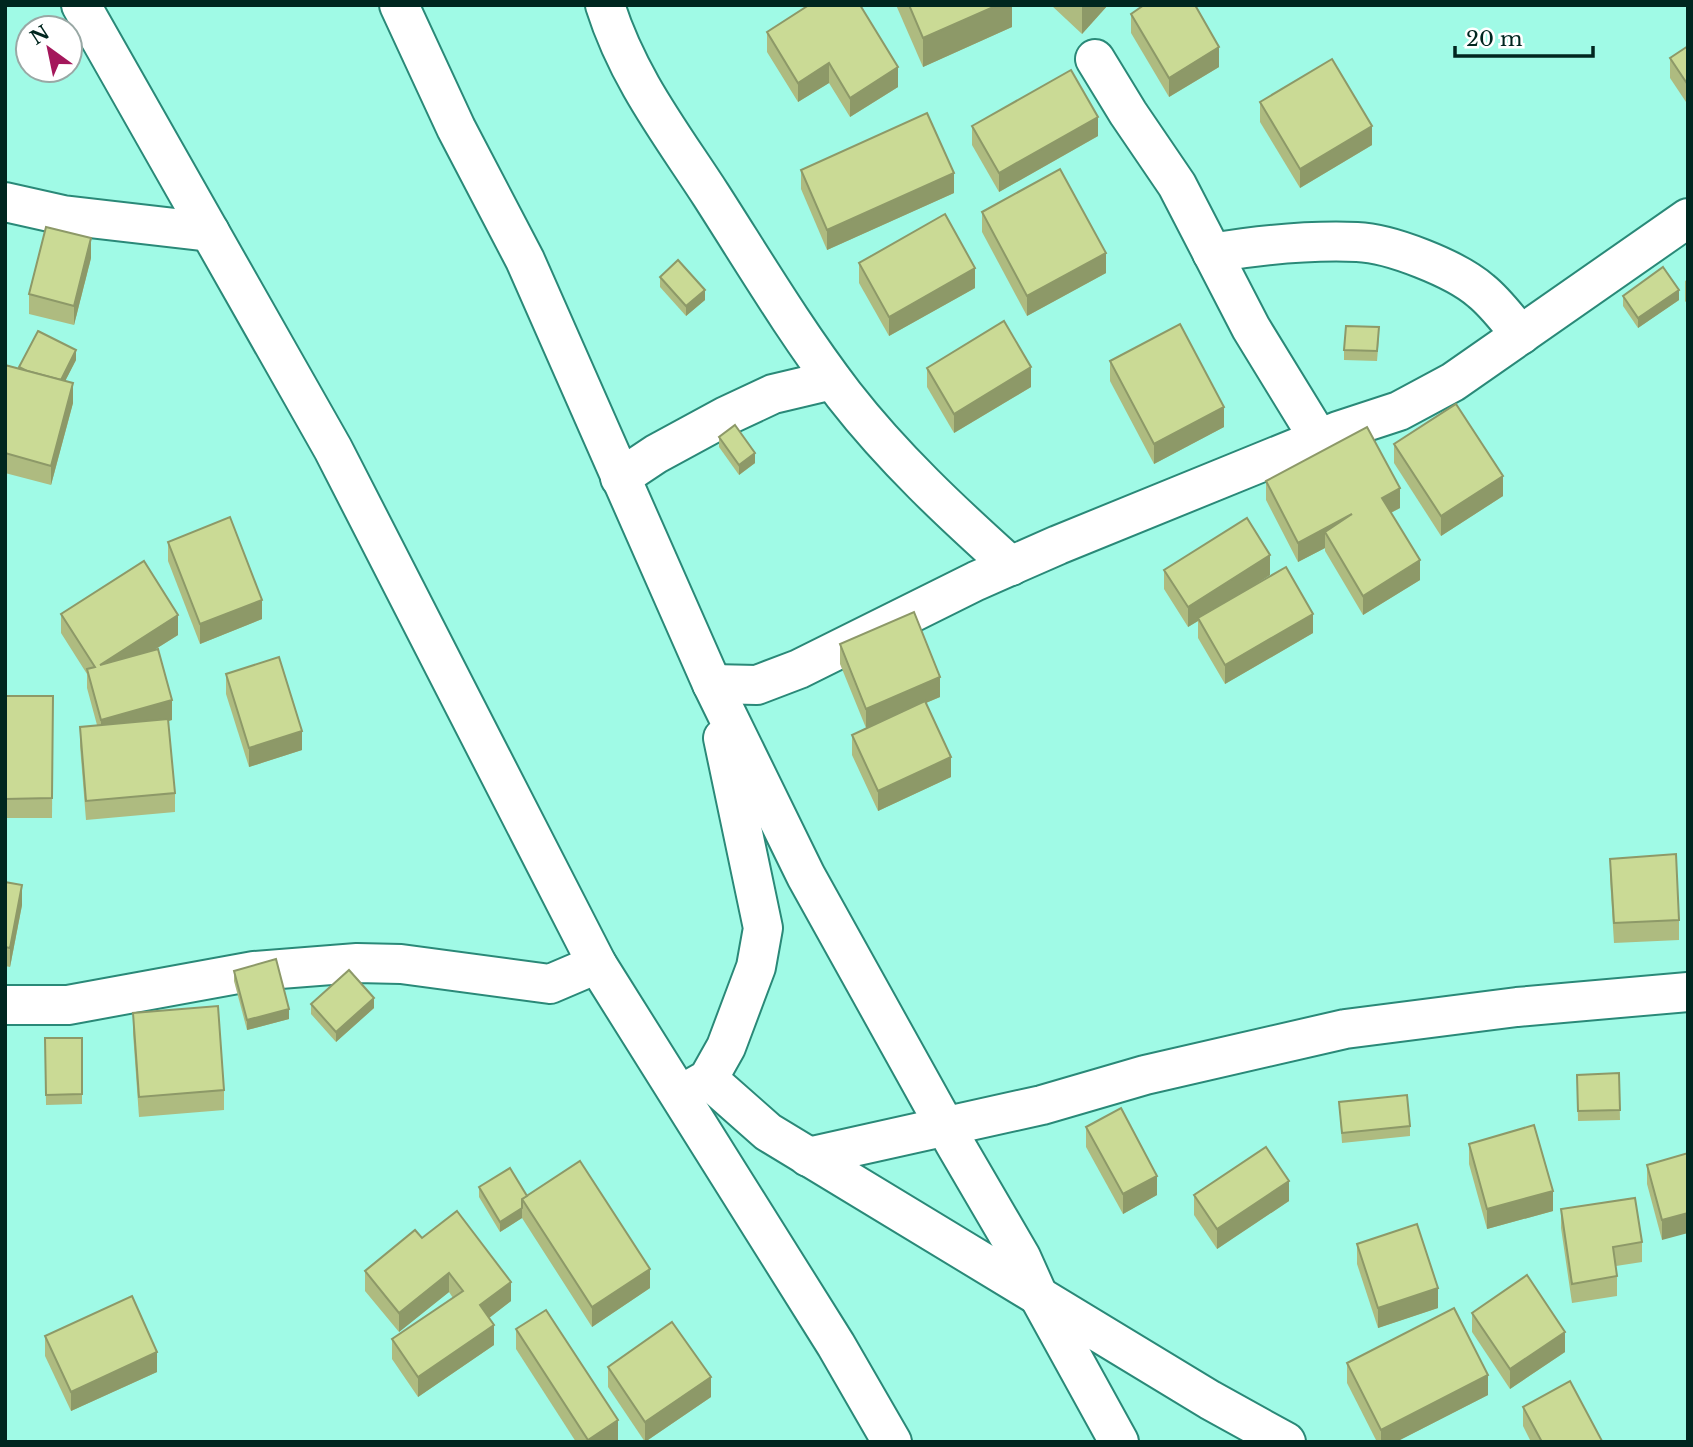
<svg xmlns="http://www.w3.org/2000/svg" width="1693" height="1447" viewBox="0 0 1693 1447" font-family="'Libre Baskerville',serif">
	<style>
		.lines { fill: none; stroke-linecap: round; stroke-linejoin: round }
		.minor-casing { stroke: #2a8978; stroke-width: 42 }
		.minor { stroke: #fff; stroke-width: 38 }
		.wall { fill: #aebb80 }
		.shaded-wall { fill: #8d9968 }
		.building { fill: #cada95; stroke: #8d9968; stroke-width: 2 }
	</style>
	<rect width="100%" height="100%" fill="#a0fae6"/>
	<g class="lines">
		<g class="minor-casing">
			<g id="minor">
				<path d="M81,5L333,449L597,964L836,1345L892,1442"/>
				<path d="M399,5L456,128L525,260L712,684L806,876L955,1144L1021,1257L1038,1295L1119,1442"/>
				<path d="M605,5C628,78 670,132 711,195C754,262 795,331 844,395C893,458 952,513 1011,566"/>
				<path d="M1095,59L1128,113L1177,185L1251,328L1319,439"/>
				<path d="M5,202L63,215L210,232"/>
				<path d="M1212,253C1260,245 1309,240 1357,242C1390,243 1456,269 1481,291C1496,303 1508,320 1521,335"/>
				<path d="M620,478L656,454L726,416L773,394L832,380"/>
				<path d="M712,684L757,685L799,669L976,581L1058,545L1338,431L1399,411L1453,382L1688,218"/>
				<path d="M5,1005H68L254,971L357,963L401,964L550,984L597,964"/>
				<path d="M708,1079L768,1132L1210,1400L1286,1442"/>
				<path d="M687,1091L708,1079L726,1047L756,967L763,928L723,738"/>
				<path d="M808,1157L1042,1105L1145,1075L1345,1029L1517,1007L1688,992"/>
			</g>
		</g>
		<use href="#minor" class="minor"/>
	</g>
	<g class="wall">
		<path d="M896,5H1012V27L923,67Z"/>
		<path d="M1051,5H1108L1082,34Z"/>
		<path d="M1131,14L1219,67L1169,97L1131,33Z"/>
		<path d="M767,32L898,87L850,117L829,83L798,102L767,52Z"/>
		<path d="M1688,46V105L1670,78V58Z"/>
		<path d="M1260,102L1372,145L1300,188L1260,122Z"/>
		<path d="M972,126L1098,136L999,192L972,145Z"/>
		<path d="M801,170L954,193L827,250L801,189Z"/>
		<path d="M982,212L1106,273L1027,316L982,232Z"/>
		<path d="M91,258L74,325L29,314V294Z"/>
		<path d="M859,263L975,288L889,336L859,283Z"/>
		<path d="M660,277L705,300L686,316L660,287Z"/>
		<path d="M1688,279V305L1685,301V281Z"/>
		<path d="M1623,296L1679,300L1638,328L1623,306Z"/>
		<path d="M1379,337L1377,361L1344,360V350Z"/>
		<path d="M76,360L65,381L73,403L51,485L5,473V365L19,369V367Z"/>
		<path d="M1110,361L1224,427L1154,464L1110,381Z"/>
		<path d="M927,368L1031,387L954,433L927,387Z"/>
		<path d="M719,437L755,463L739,475L719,447Z"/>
		<path d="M1394,444L1503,496L1441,536L1394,463Z"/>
		<path d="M1266,481L1400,508L1391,513L1420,580L1363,615L1325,551V548L1298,562L1266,500Z"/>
		<path d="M168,542L262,619L200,644L168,561Z"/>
		<path d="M1164,570L1270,575L1248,589L1313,633L1225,684L1198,638V621L1188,627L1164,589Z"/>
		<path d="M61,614L178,635L154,650L172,720L168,721L175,793V812L86,820L80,746V727L97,725L87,688V674L61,633Z"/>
		<path d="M840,644L940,697L926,703L951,777L878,811L852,755V735L866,728L840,664Z"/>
		<path d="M226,674L302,750L249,767L226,694Z"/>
		<path d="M5,696H53L52,818H5Z"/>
		<path d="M1610,859L1679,920V940L1614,943L1610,878Z"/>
		<path d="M5,882L22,905L10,967L5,966Z"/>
		<path d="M234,971L289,1019L247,1030L234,981Z"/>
		<path d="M311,1004L374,1008L336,1042L311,1014Z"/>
		<path d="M133,1013L224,1090V1110L139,1117L133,1033Z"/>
		<path d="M45,1038H82V1104L46,1105Z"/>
		<path d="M1619,1073L1620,1120L1578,1121L1577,1075Z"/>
		<path d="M1339,1102L1410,1126V1136L1342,1143Z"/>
		<path d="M1086,1127L1157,1195L1123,1214L1086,1147Z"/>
		<path d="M1469,1144L1553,1211L1487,1229L1469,1164Z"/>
		<path d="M1688,1153L1662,1240L1647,1184V1165Z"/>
		<path d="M479,1187L527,1196L650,1288L592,1327L522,1218L500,1232L479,1197Z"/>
		<path d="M1194,1195L1289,1201L1217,1249L1194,1215Z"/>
		<path d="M1561,1209L1642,1242V1262L1616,1266L1617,1276V1296L1572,1303L1561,1228Z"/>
		<path d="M422,1238L511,1301L489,1318L494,1345L418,1397L392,1359V1339L453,1298L449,1292L399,1332L365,1291V1271Z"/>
		<path d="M1357,1244L1438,1308L1378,1328L1357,1264Z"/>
		<path d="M1472,1313L1565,1352L1510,1389L1472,1332Z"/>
		<path d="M516,1329L618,1440L615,1442H576L516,1349Z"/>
		<path d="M45,1336L157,1372L71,1411L45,1356Z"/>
		<path d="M1347,1363L1488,1395L1396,1442H1377L1347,1383Z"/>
		<path d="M608,1367L711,1397L645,1442L608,1387Z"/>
		<path d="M1523,1407L1602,1442H1531L1523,1426Z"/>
	</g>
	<g class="shaded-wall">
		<path d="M998,5H1012V27L923,67V38Z"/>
		<path d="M1082,5H1108L1082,34Z"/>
		<path d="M1219,47V67L1169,97V78Z"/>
		<path d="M829,63V83L798,102V83Z"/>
		<path d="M898,67V87L850,117V98Z"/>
		<path d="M1098,117V136L999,192V173Z"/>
		<path d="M1372,126V145L1300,188V169Z"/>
		<path d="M954,173V193L827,250V230Z"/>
		<path d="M91,238V258L74,325V306Z"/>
		<path d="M1106,253V273L1027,316V296Z"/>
		<path d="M975,268V288L889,336V317Z"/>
		<path d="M705,290V300L686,316V306Z"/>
		<path d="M1679,290V300L1638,328V318Z"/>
		<path d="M76,350V360L57,397V387Z"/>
		<path d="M1031,367V387L954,433V414Z"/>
		<path d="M73,383V403L51,485V466Z"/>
		<path d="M1224,407V427L1154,464V444Z"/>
		<path d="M755,453V463L739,475V465Z"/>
		<path d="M1503,476V496L1441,536V516Z"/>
		<path d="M1400,488V508L1382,517V498Z"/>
		<path d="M1352,514L1325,532V548L1298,562V543Z"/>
		<path d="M1270,555V575L1199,620L1198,618V621L1188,627V607Z"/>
		<path d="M1420,560V580L1363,615V596Z"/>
		<path d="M262,600V619L200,644V624Z"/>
		<path d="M1313,614V633L1225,684V665Z"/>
		<path d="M178,615V635L100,684V665Z"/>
		<path d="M940,677V697L866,728V709Z"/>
		<path d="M172,700V720L101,739V720Z"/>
		<path d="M302,731V750L249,767V748Z"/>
		<path d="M951,757V777L878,811V791Z"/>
		<path d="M22,885V905L10,967V948Z"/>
		<path d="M374,998V1008L336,1042V1032Z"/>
		<path d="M289,1009V1019L247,1030V1020Z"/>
		<path d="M1157,1176V1195L1123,1214V1194Z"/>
		<path d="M1289,1181V1201L1217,1249V1229Z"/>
		<path d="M1553,1191V1211L1487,1229V1209Z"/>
		<path d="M522,1208V1218L500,1232V1222Z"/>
		<path d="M1688,1213V1233L1662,1240V1220Z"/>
		<path d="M650,1269V1288L592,1327V1307Z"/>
		<path d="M449,1273V1292L399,1332V1313Z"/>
		<path d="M511,1282V1301L480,1325V1305Z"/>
		<path d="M1438,1288V1308L1378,1328V1308Z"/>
		<path d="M494,1325V1345L418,1397V1377Z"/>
		<path d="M1565,1332V1352L1510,1389V1369Z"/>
		<path d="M157,1352V1372L71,1411V1392Z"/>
		<path d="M1488,1375V1395L1396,1442H1381V1430Z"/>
		<path d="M711,1377V1397L645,1442V1422Z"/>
		<path d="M618,1420V1440L615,1442H588V1440Z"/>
	</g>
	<g class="building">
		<path d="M809,5H860L898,67L850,98L829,63L798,83L767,32Z"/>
		<path d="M909,5H998L923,38Z"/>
		<path d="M1144,5H1195L1219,47L1169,78L1131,14Z"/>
		<path d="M1688,46V85L1670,58Z"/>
		<path d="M1332,59L1372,126L1300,169L1260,102Z"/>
		<path d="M1071,70L1098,117L999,173L972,126Z"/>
		<path d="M927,113L954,173L827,230L801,170Z"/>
		<path d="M1060,169L1106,253L1027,296L982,212Z"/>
		<path d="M945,214L975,268L889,317L859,263Z"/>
		<path d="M46,227L91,238L74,306L29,294Z"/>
		<path d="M678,260L705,290L686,306L660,277Z"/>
		<path d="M1663,267L1679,290L1638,318L1623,296Z"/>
		<path d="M1004,321L1031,367L954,414L927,368Z"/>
		<path d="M1180,324L1224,407L1154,444L1110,361Z"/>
		<path d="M1346,326L1379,327L1377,351L1344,350Z"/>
		<path d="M38,331L76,350L61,380L27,371L19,367Z"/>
		<path d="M5,365L73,383L51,466L5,453Z"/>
		<path d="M1456,404L1503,476L1441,516L1394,444Z"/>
		<path d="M735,425L755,453L739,465L719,437Z"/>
		<path d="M1367,427L1400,488L1382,498L1420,560L1363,596L1325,532L1352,514L1298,543L1266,481Z"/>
		<path d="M230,517L262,600L200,624L168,542Z"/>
		<path d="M1247,518L1270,555L1188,607L1164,570Z"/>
		<path d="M144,561L178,615L100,665L158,649L172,700L101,720L87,669L95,667L61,614Z"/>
		<path d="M1286,567L1313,614L1225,665L1198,618Z"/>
		<path d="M914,612L940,677L866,709L840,644Z"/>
		<path d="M279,657L302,731L249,748L226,674Z"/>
		<path d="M5,696H53L52,798L5,799Z"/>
		<path d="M925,701L951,757L878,791L852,735Z"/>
		<path d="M168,719L175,793L86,801L80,727Z"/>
		<path d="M1676,854L1679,920L1614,923L1610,859Z"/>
		<path d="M5,882L22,885L10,948L5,947Z"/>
		<path d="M276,959L289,1009L247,1020L234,971Z"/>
		<path d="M349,970L374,998L336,1032L311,1004Z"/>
		<path d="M218,1006L224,1090L139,1097L133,1013Z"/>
		<path d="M45,1038H82V1094L46,1095Z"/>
		<path d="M1619,1073L1620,1110L1578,1111L1577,1075Z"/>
		<path d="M1407,1095L1410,1126L1342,1133L1339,1102Z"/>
		<path d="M1121,1108L1157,1176L1123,1194L1086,1127Z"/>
		<path d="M1534,1125L1553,1191L1487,1209L1469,1144Z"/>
		<path d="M1266,1147L1289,1181L1217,1229L1194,1195Z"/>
		<path d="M1688,1153V1213L1662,1220L1647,1165Z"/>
		<path d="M580,1161L650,1269L592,1307L522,1199Z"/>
		<path d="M510,1168L527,1196L522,1199V1208L500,1222L479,1187Z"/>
		<path d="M1635,1198L1642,1242L1613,1247L1617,1276L1572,1284L1561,1209Z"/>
		<path d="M457,1211L511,1282L480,1305L494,1325L418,1377L392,1339L463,1291L449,1273L399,1313L365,1271L415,1230L422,1238Z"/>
		<path d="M1417,1224L1438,1288L1378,1308L1357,1244Z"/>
		<path d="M1527,1275L1565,1332L1510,1369L1472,1313Z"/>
		<path d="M132,1296L157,1352L71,1392L45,1336Z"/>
		<path d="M1454,1308L1488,1375L1381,1430L1347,1363Z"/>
		<path d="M546,1310L618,1420L588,1440L516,1329Z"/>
		<path d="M672,1322L711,1377L645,1422L608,1367Z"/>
		<path d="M1570,1381L1602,1441L1600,1442H1542L1523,1407Z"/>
	</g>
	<rect width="1693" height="1447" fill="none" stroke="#00261f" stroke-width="14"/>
	<g transform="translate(49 49) rotate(327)"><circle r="33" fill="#ffffff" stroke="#99a8a5" stroke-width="2"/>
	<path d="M0-5L12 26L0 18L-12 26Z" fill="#a4175b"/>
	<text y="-10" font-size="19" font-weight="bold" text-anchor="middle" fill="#00261f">N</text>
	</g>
	<path d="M1455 46v10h138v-10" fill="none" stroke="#00261f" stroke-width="3.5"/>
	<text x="1466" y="46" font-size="21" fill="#00261f" stroke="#ffffff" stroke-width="5" paint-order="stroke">20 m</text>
</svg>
